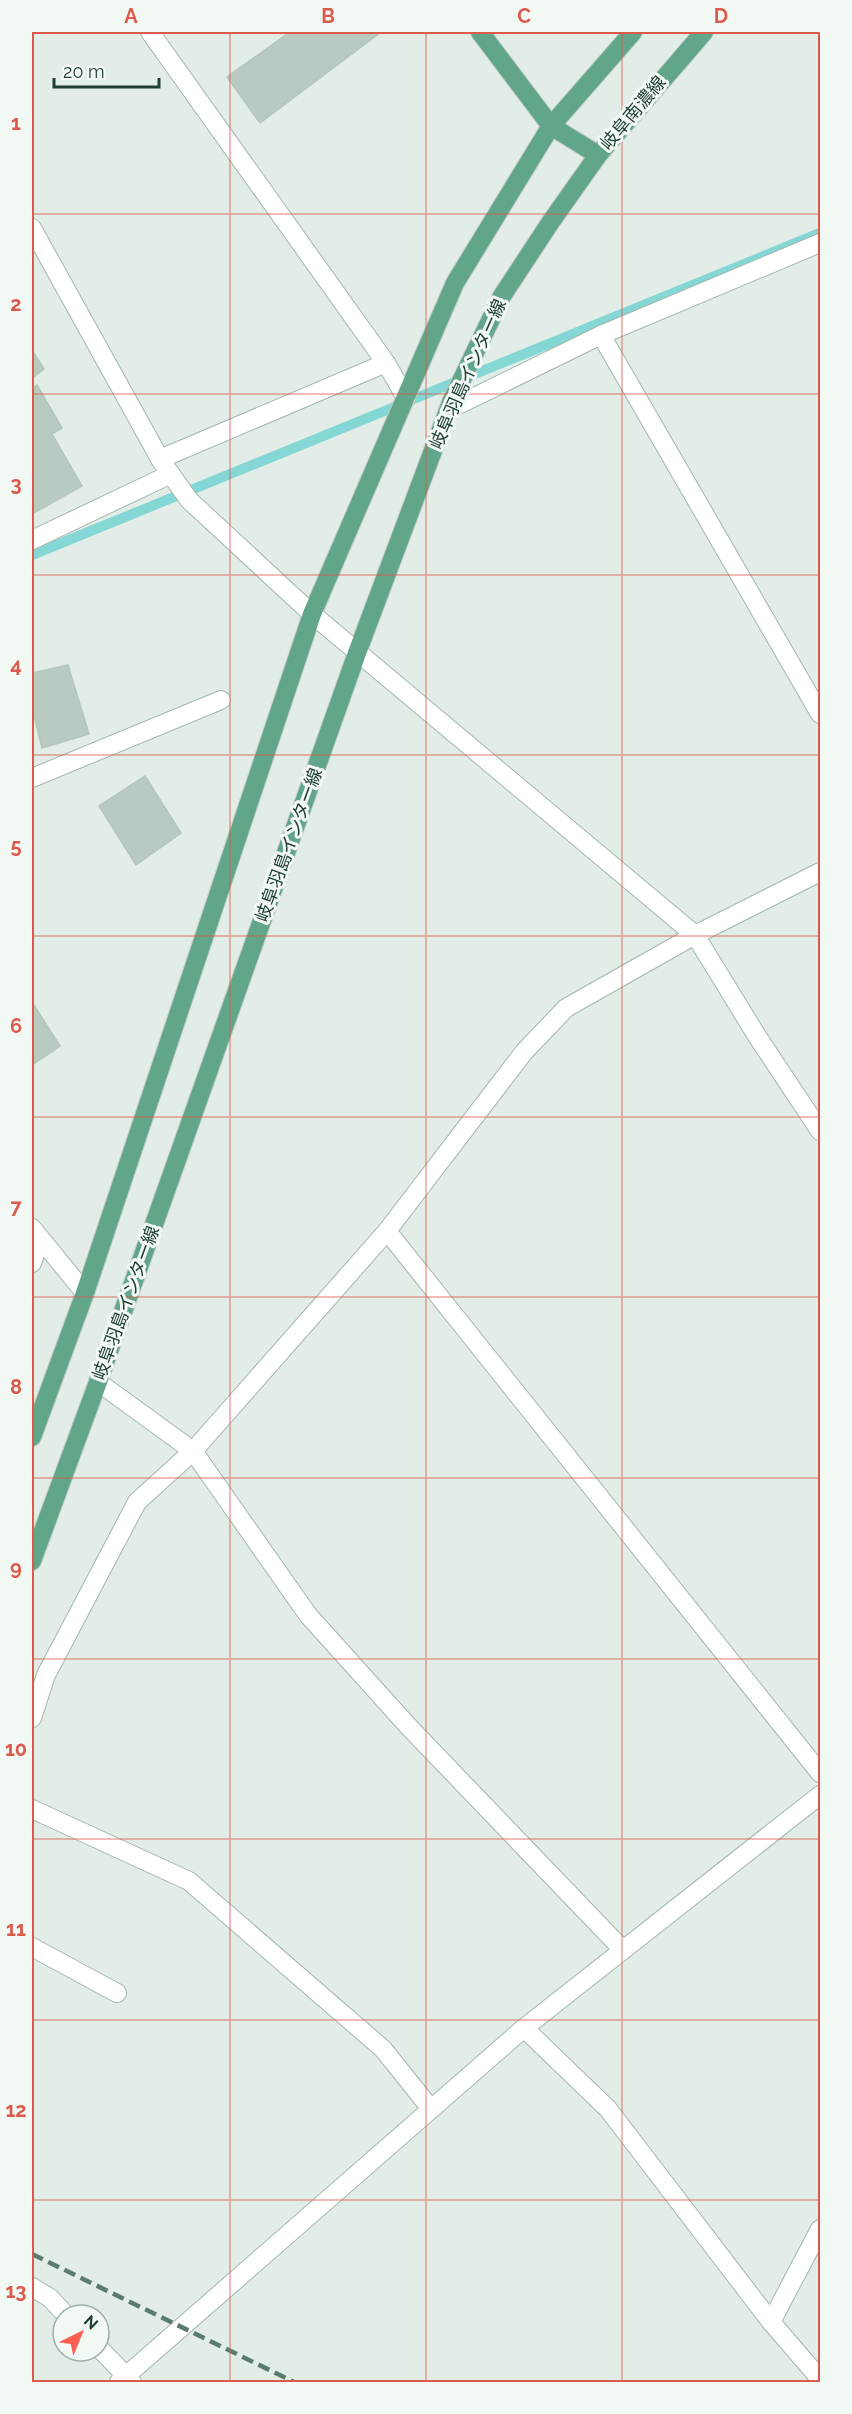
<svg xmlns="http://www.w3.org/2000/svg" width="852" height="2414" viewBox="0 0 852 2414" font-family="Raleway,'Noto Sans JP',sans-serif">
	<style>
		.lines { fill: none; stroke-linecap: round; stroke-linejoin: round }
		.stream { stroke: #85d7d6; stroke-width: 10 }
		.building { fill: #b9cbc1; stroke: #b3c7bc; stroke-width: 1.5 }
		.street-casing { stroke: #a3b6ac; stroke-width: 20 }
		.primary-casing { stroke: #c1cac6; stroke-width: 20 }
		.street { stroke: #fff; stroke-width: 18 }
		.primary { stroke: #62a68a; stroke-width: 18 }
		.rail { stroke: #5a7b6d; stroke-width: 4.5; stroke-dasharray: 12 6; stroke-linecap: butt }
		.grid { fill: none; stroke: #dc5a4b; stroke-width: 1.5; stroke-opacity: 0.55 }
		.labels { text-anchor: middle; stroke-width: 6; stroke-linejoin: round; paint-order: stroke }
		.street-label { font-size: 18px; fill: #204032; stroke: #f2f9f5 }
		.neatline { fill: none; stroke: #dc5a4b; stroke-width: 2 }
		.grid-label { font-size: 20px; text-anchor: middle; font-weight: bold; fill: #dc5a4b }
	</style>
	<rect width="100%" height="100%" fill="#e1ede6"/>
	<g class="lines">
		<path class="stream" d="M32,555L820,233"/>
	</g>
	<g class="building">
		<path d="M290,32H381L260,123L227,77Z"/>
		<path d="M32,350L44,369L32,378Z"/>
		<path d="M37,385L62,428L52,434L82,486L32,514V389Z"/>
		<path d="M68,665L89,734L42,748L32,708V673Z"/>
		<path d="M145,776L181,833L136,865L99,806Z"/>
		<path d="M32,1002L60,1046L32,1065Z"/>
	</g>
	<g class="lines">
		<g class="street-casing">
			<g id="street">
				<path d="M150,32L386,363L406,398"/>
				<path d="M32,228L160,459L189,500L312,614L695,935L757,1036L820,1131"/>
				<path d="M601,335L820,714"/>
				<path d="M448,410L601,335L820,243"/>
				<path d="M160,459L386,363"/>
				<path d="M32,540L171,474"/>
				<path d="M32,778L221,700"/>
				<path d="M32,1228L85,1293"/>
				<path d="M387,1231L820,1773"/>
				<path d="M32,1263L40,1240"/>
				<path d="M98,1382L193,1451L308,1615L408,1726L623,1950"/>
				<path d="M32,1718L46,1675L137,1502L193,1451L387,1231L524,1052L566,1008L695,935L820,872"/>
				<path d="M32,1809L189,1881L383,2049L431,2109"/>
				<path d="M32,1947L117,1993"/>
				<path d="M524,2028L608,2109L771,2322L820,2379"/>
				<path d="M32,2287L50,2298L66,2315"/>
				<path d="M771,2322L820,2229"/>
				<path d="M99,2348L132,2382"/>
				<path d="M119,2382L524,2028L820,1795"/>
			</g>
		</g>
		<g class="primary-casing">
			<g id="primary">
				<path d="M480,32L551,126L598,155"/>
				<path d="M32,1437L85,1293L312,614L455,283L551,126L633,32"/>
				<path d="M32,1561L98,1382L357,653L452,400L502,296L550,223L598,155L704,32"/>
			</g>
		</g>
		<use href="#street" class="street"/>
		<use href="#primary" class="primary"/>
		<path class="rail" d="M32,2254L294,2382"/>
	</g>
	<path class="grid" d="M230,32V2382M426,32V2382M622,32V2382M32,214H820M32,394H820M32,575H820M32,755H820M32,936H820M32,1117H820M32,1297H820M32,1478H820M32,1659H820M32,1839H820M32,2020H820M32,2200H820"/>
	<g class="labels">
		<g class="street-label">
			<text transform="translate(633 113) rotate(-50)" y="6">岐阜南濃線</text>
			<text transform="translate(468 374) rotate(-66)" y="6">岐阜羽島インター線</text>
			<text transform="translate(289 845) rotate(-70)" y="6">岐阜羽島インター線</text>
			<text transform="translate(126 1303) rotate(-70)" y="6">岐阜羽島インター線</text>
		</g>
	</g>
	<rect width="852" height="2414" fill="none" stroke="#f2f9f5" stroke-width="66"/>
	<g transform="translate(81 2333) rotate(43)"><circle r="28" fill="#f2f9f5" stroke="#9eafa7" stroke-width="1.5"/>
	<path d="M0-4.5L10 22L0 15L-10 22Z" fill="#fd5e4f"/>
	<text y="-9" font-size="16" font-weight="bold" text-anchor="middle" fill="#204032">N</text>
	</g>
	<path d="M54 78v9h105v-9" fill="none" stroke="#204032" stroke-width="3"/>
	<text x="63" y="78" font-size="18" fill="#204032" stroke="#f2f9f5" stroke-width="4.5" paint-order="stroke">20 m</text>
	<rect x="33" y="33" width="786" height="2348" class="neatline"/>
	<g class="grid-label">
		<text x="131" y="23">A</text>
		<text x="328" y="23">B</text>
		<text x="524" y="23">C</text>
		<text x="721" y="23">D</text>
		<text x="16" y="130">1</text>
		<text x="16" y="311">2</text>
		<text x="16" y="491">3</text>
		<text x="16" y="672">4</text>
		<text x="16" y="853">5</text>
		<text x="16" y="1033">6</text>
		<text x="16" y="1214">7</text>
		<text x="16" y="1394">8</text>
		<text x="16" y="1575">9</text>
		<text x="16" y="1756">10</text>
		<text x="16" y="1936">11</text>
		<text x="16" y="2117">12</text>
		<text x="16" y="2298">13</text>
	</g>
</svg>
